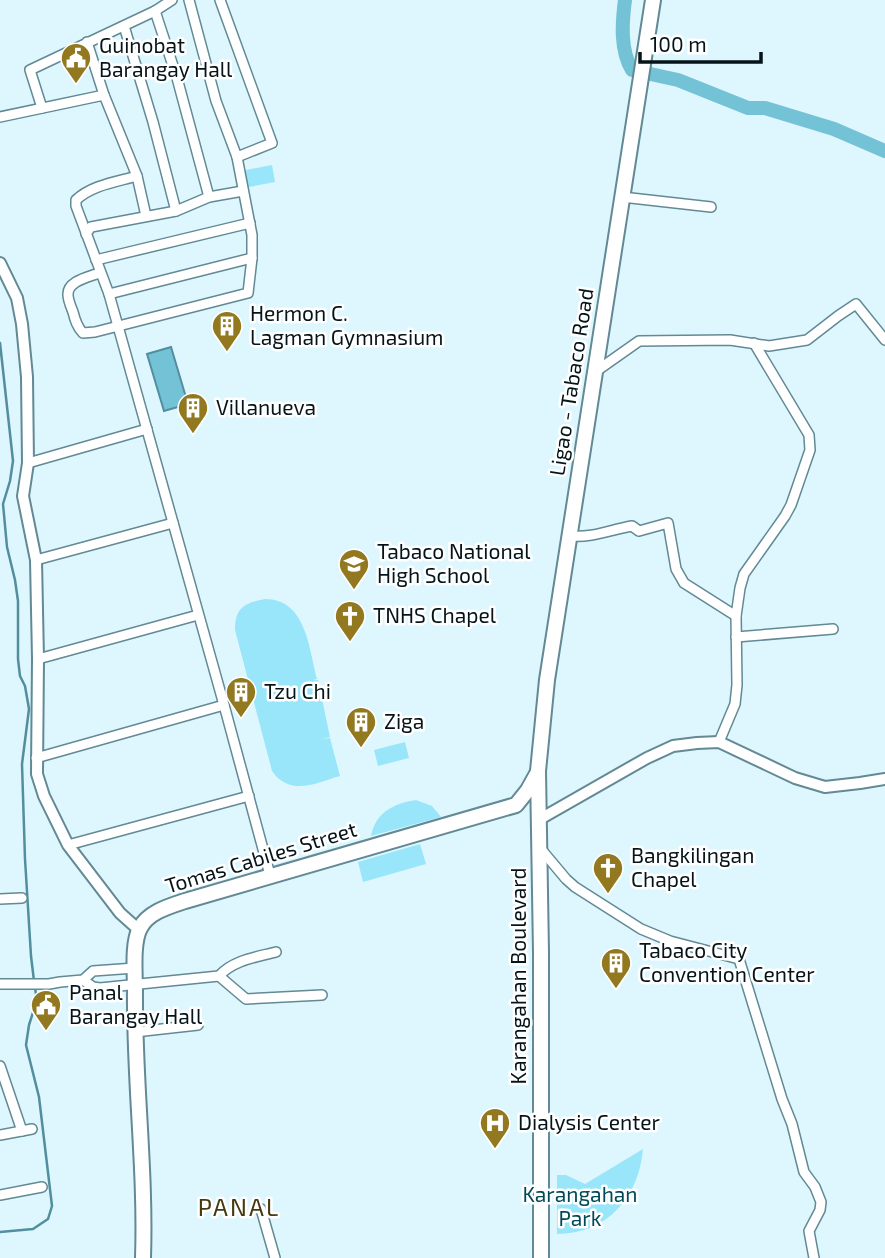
<svg xmlns="http://www.w3.org/2000/svg" width="885" height="1258" viewBox="0 0 885 1258" font-family="'Exo 2',sans-serif">
	<style>
		.green { fill: #99e6fa }
		.water { fill: #73c2d6; stroke: #528e9d; stroke-width: 2 }
		.lines { fill: none; stroke-linecap: round; stroke-linejoin: round }
		.stream { stroke: #528e9d; stroke-width: 2.5 }
		.river { stroke: #73c2d6; stroke-width: 14 }
		.minor-casing { stroke: #628994; stroke-width: 12 }
		.tertiary-casing { stroke: #628994; stroke-width: 14 }
		.primary-casing { stroke: #628994; stroke-width: 18 }
		.minor { stroke: #fff; stroke-width: 9 }
		.tertiary { stroke: #fff; stroke-width: 10 }
		.primary { stroke: #fff; stroke-width: 14 }
		.labels { text-anchor: middle; stroke-width: 5; stroke-linejoin: round; paint-order: stroke }
		.poi-label { font-size: 21px; fill: #051418; stroke: #fff; text-anchor: start }
		.street-label { font-size: 21px; fill: #051418; stroke: #fff }
		.park-label { font-size: 21px; fill: #004a58; stroke: #fff }
		.quarter-label { font-size: 24px; letter-spacing: 2px; fill: #453910; stroke: #fff }
	</style>
	<rect width="100%" height="100%" fill="#def7fe"/>
	<g class="green">
		<path d="M272,165L275,182L244,188L241,171Z"/>
		<path d="M265,599C306,599 309,648 317,679L313,680H318L330,737L322,739L330,738L340,776C316,783 290,797 272,771L235,630C235,607 245,603 265,599Z"/>
		<path d="M405,742L409,758L378,766L374,750Z"/>
		<path d="M416,800L432,806L441,817L371,836C375,813 394,803 416,800Z"/>
		<path d="M420,844L426,864L363,882L358,862Z"/>
		<path d="M643,1149C639,1197 607,1234 557,1234V1175H566L585,1184Z"/>
	</g>
	<path class="water" d="M171,347L188,404L164,411L147,354Z"/>
	<g class="lines">
		<g class="stream">
			<path d="M0,343L13,461L10,481L3,504L7,547L15,580L18,601V659L20,676L25,686L29,709L22,764L25,859L31,956L34,981"/>
			<path d="M0,1232L33,1229L48,1219L52,1206L39,1097L26,1045L29,1025L37,1000L35,988"/>
		</g>
		<path class="river" d="M625,0C622,23 620,50 632,70L678,80L748,108H765L834,129L885,151"/>
		<g class="minor-casing">
			<g id="minor">
				<path d="M220,0L272,143L237,157"/>
				<path d="M155,11L177,78L209,197"/>
				<path d="M124,26L153,122L176,211"/>
				<path d="M87,42L104,95L137,176L146,216"/>
				<path d="M42,108L30,70L155,11L172,0"/>
				<path d="M0,117L104,95"/>
				<path d="M137,176C116,182 92,185 76,200V206L109,294L224,705L270,875"/>
				<path d="M622,197L711,207"/>
				<path d="M86,234L91,227L176,211L209,197L243,191"/>
				<path d="M96,260L250,223"/>
				<path d="M99,273C89,277 67,281 68,295C68,300 71,307 73,312C75,320 77,327 83,333L95,332L248,293L252,258V235L237,157L216,101L189,0"/>
				<path d="M109,294L252,258"/>
				<path d="M595,372L639,341L730,340L769,346L807,340L838,316L856,304L885,340"/>
				<path d="M28,463L147,429"/>
				<path d="M570,536C593,538 609,530 632,526L639,531L668,523L676,569L684,583L736,616"/>
				<path d="M36,560L173,523"/>
				<path d="M736,637L833,629"/>
				<path d="M38,659L198,615"/>
				<path d="M719,742L735,704L737,685L736,616L740,588L744,574L785,516L791,505L810,450L809,435L754,343"/>
				<path d="M36,758L224,705"/>
				<path d="M68,845L249,796"/>
				<path d="M540,848L566,879L575,887L641,929L670,941L739,959L782,1099L792,1124L804,1172L815,1187L821,1202L820,1210L809,1231L814,1258"/>
				<path d="M0,899L22,898"/>
				<path d="M219,976L246,999L322,995"/>
				<path d="M83,980L93,987L100,988L219,976C233,960 257,957 276,952"/>
				<path d="M0,984H49L60,982L83,980L93,971L135,968"/>
				<path d="M135,1032L198,1025"/>
				<path d="M0,1066L22,1131"/>
				<path d="M0,1135L32,1129"/>
				<path d="M0,1195L42,1187"/>
				<path d="M261,1209L275,1258"/>
			</g>
		</g>
		<g class="tertiary-casing">
			<g id="tertiary">
				<path d="M0,263L17,298L22,324L27,377L28,463L23,496L36,560L38,659L37,774L44,796L68,845L120,913L139,930"/>
				<path d="M540,819L647,758L673,746L697,743L719,742L795,778L825,787L860,783L885,779"/>
			</g>
		</g>
		<g class="primary-casing">
			<g id="primary">
				<path d="M143,1258C146,1169 134,1080 135,991C135,973 132,943 140,928C148,912 170,906 185,901L516,805L528,790L538,772"/>
				<path d="M541,1258V953L538,771L547,680L653,0"/>
			</g>
		</g>
		<use href="#minor" class="minor"/>
		<use href="#tertiary" class="tertiary"/>
		<use href="#primary" class="primary"/>
	</g>
	<defs>
		<g id="civic-pin" transform="scale(1.575)"><path d="M0 17L-7.5 6A9.5 9.5 0 1 1 7.5 6Z" fill="#927920" stroke="#fff"/><path d="M-.6-6.5H3V-4.5H.6V-3L4-1V1h2V6H-6V1h2V-1L-.6-3ZM-1.2 2.5V6h2.4V2.5Z" fill="#fff"/></g>
		<g id="building-pin" transform="scale(1.575)"><path d="M0 17L-7.5 6A9.5 9.5 0 1 1 7.5 6Z" fill="#927920" stroke="#fff"/><path d="M-4-6H4V6H1V3H-1V6H-4ZM-2.5-4.3h1.7v1.8h-1.7ZM.8-4.3h1.7v1.8H.8ZM-2.5-1h1.7V.8h-1.7ZM.8-1h1.7V.8H.8Z" fill="#fff"/></g>
		<g id="school-pin" transform="scale(1.575)"><path d="M0 17L-7.5 6A9.5 9.5 0 1 1 7.5 6Z" fill="#927920" stroke="#fff"/><path d="M0-5L7-2L0 1L-7-2ZM-4 1L0 2.5L4 1V4Q0 6-4 4Z" fill="#fff"/></g>
		<g id="church-pin" transform="scale(1.575)"><path d="M0 17L-7.5 6A9.5 9.5 0 1 1 7.5 6Z" fill="#927920" stroke="#fff"/><path d="M-1.2-6h2.4v3.5h3.3v2.4h-3.3V6h-2.4V-.1h-3.3v-2.4h3.3Z" fill="#fff"/></g>
		<g id="hospital-pin" transform="scale(1.575)"><path d="M0 17L-7.5 6A9.5 9.5 0 1 1 7.5 6Z" fill="#927920" stroke="#fff"/><path d="M-5-5h3v3.5h4V-5h3V5h-3V1.5h-4V5h-3Z" fill="#fff"/></g>
	</defs>
	<g fill-rule="evenodd">
		<use href="#civic-pin" x="76" y="58"/>
		<use href="#building-pin" x="227" y="326"/>
		<use href="#building-pin" x="193" y="408"/>
		<use href="#school-pin" x="354" y="564"/>
		<use href="#church-pin" x="350" y="616"/>
		<use href="#building-pin" x="241" y="692"/>
		<use href="#building-pin" x="361" y="722"/>
		<use href="#church-pin" x="608" y="868"/>
		<use href="#building-pin" x="616" y="963"/>
		<use href="#civic-pin" x="46" y="1005"/>
		<use href="#hospital-pin" x="495" y="1123"/>
	</g>
	<g class="labels">
		<g class="poi-label">
			<text x="99" y="53">Guinobat<tspan x="99" dy="24">Barangay Hall</tspan></text>
			<text x="250" y="321">Hermon C.<tspan x="250" dy="24">Lagman Gymnasium</tspan></text>
			<text x="216" y="415">Villanueva</text>
			<text x="377" y="559">Tabaco National<tspan x="377" dy="24">High School</tspan></text>
			<text x="373" y="623">TNHS Chapel</text>
			<text x="264" y="699">Tzu Chi</text>
			<text x="384" y="729">Ziga</text>
			<text x="631" y="863">Bangkilingan<tspan x="631" dy="24">Chapel</tspan></text>
			<text x="639" y="958">Tabaco City<tspan x="639" dy="24">Convention Center</tspan></text>
			<text x="69" y="1000">Panal<tspan x="69" dy="24">Barangay Hall</tspan></text>
			<text x="518" y="1130">Dialysis Center</text>
		</g>
		<g class="street-label">
			<text transform="translate(572 382) rotate(-81)" y="7">Ligao - Tabaco Road</text>
			<text transform="translate(261 858) rotate(-17)" y="7">Tomas Cabiles Street</text>
			<text transform="translate(519 976) rotate(-90)" y="7">Karangahan Boulevard</text>
		</g>
		<g class="park-label">
			<text x="580" y="1202">Karangahan<tspan x="580" dy="24">Park</tspan></text>
		</g>
		<g class="quarter-label">
			<text x="239" y="1216">PANAL</text>
		</g>
	</g>
	<path d="M640 52v10h121v-10" fill="none" stroke="#051418" stroke-width="3.5"/>
	<text x="650" y="52" font-size="21" fill="#051418" stroke="#ffffff" stroke-width="5" paint-order="stroke">100 m</text>
</svg>
